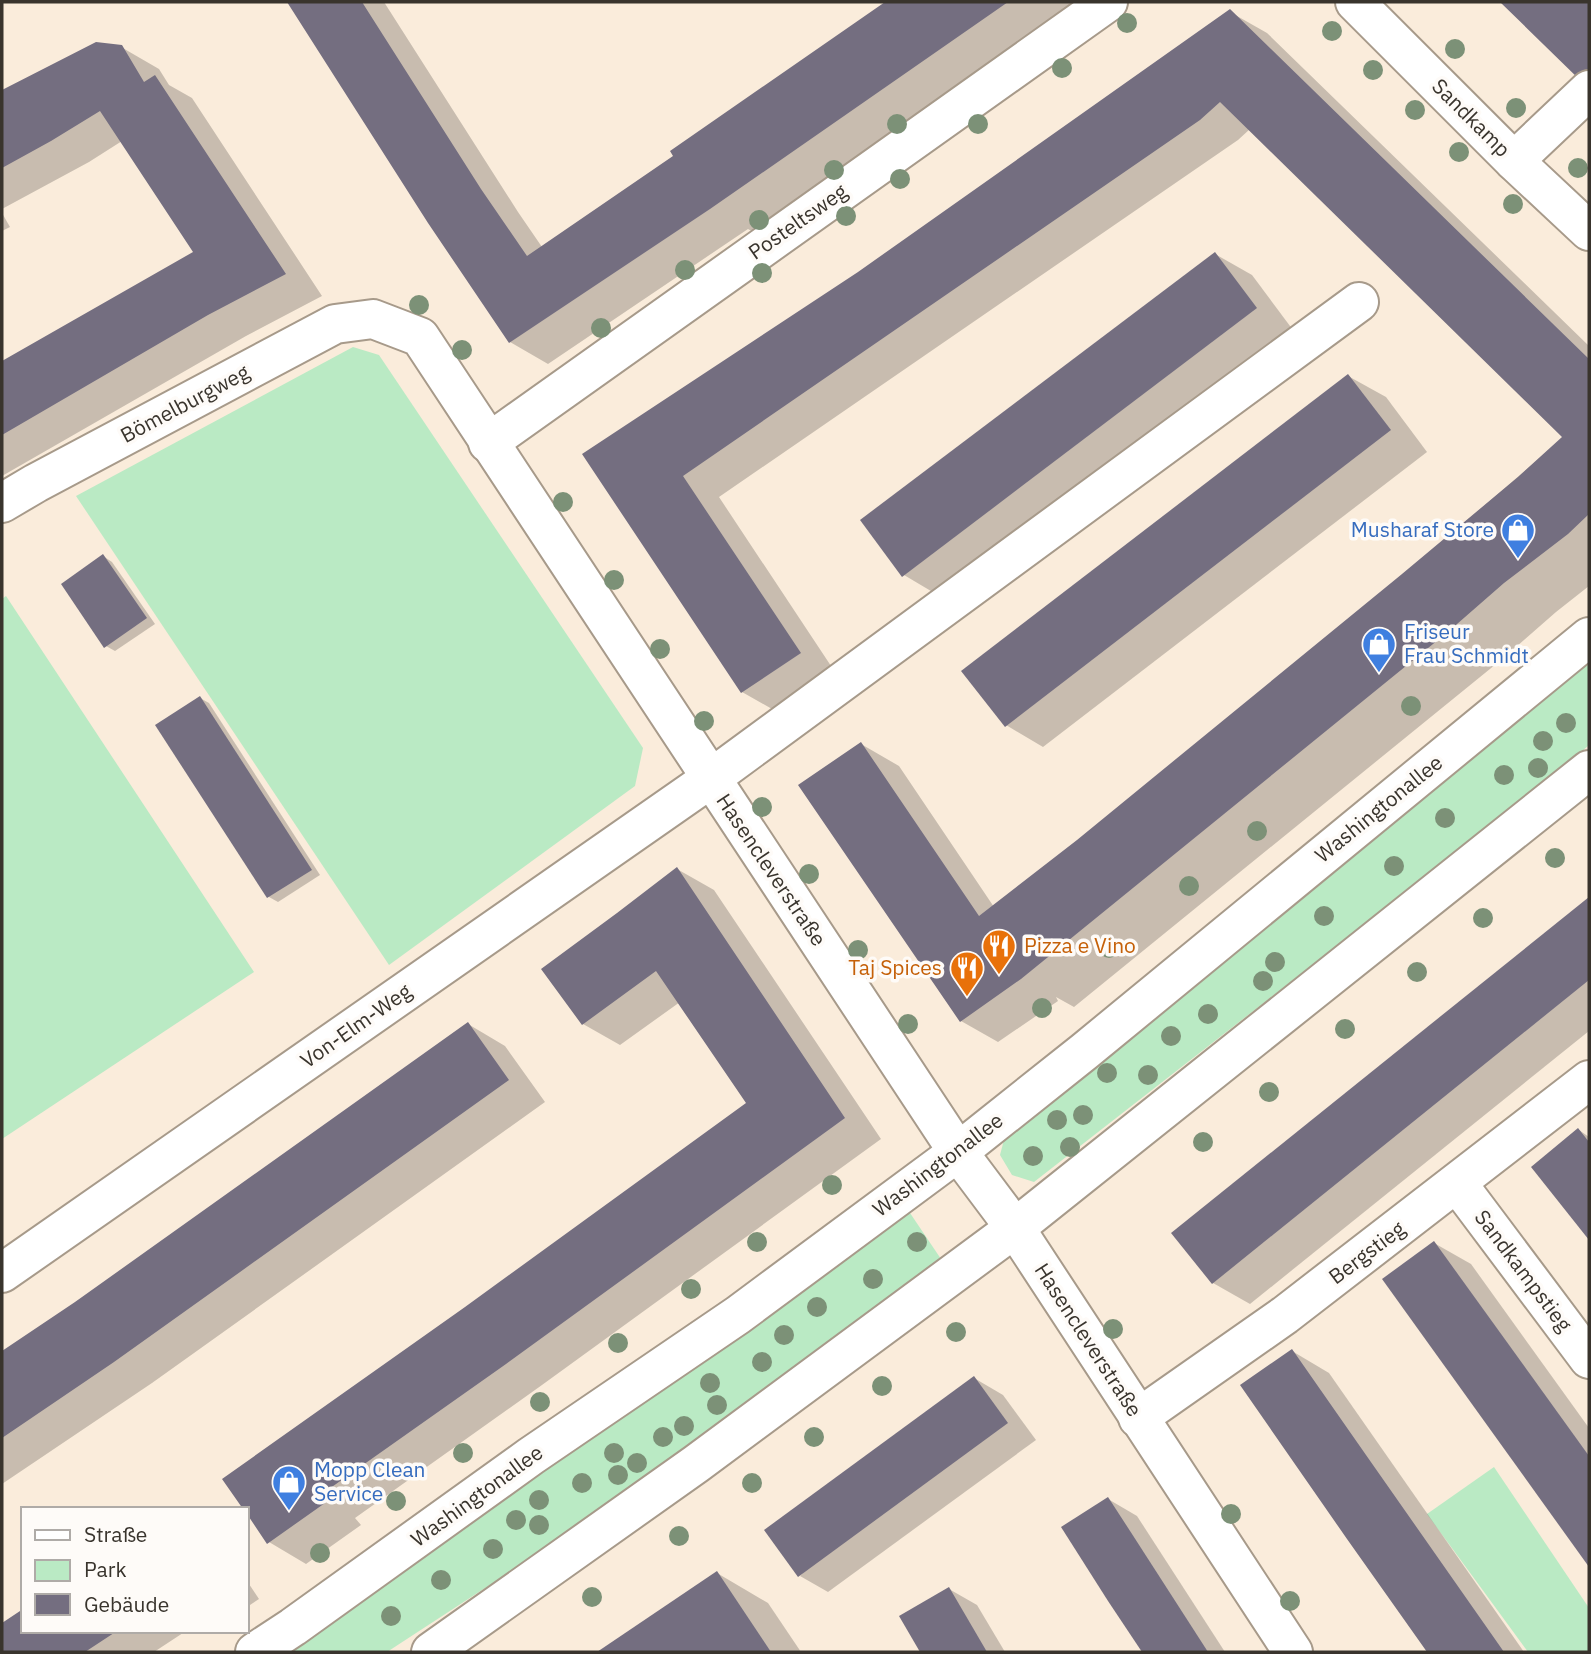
<svg xmlns="http://www.w3.org/2000/svg" width="1591" height="1654" viewBox="0 0 1591 1654" font-family="'IBM Plex Sans',sans-serif">
	<style>
		.green { fill: #baeac4 }
		.shadow { fill: #0003 }
		.building { fill: #746e80 }
		.lines { fill: none; stroke-linecap: round; stroke-linejoin: round }
		.minor-casing { stroke: #a79a8a; stroke-width: 42 }
		.minor { stroke: #fff; stroke-width: 38 }
		.tree { fill: #7c9177 }
		.labels { text-anchor: middle; stroke-width: 7; stroke-linejoin: round; paint-order: stroke }
		.street-label { font-size: 21px; fill: #39342d; stroke: #fefbf8 }
		.shop-label { font-size: 21px; fill: #366cbe; stroke: #fefbf8; text-anchor: start }
		.food-label { font-size: 21px; fill: #c56008; stroke: #fefbf8; text-anchor: start }
	</style>
	<rect width="100%" height="100%" fill="#faecdb"/>
	<g class="green">
		<path d="M353,347L379,355L643,748L635,786L389,965L76,496Z"/>
		<path d="M6,596L254,972L2,1139V599Z"/>
		<path d="M1589,650V745L1547,782L1034,1182L1012,1175L1000,1155L1005,1136Z"/>
		<path d="M908,1210L943,1262L687,1456L387,1652H263Z"/>
		<path d="M1494,1467L1589,1608V1652H1528L1427,1514Z"/>
	</g>
	<g class="shadow">
		<path d="M289,2H384L518,212L542,247L678,160L672,152L888,2H1105L762,237L748,229L548,364L510,342Z"/>
		<path d="M1502,2H1589V87Z"/>
		<path d="M1230,12L1267,33L1589,346V586L1556,612L1501,660L1074,1007L1056,997L1058,1001L998,1042L961,1021L861,744L899,766L994,907L1079,841L1404,575L1564,437L1250,129L1238,140L719,497L837,675L779,713L742,692L584,454L859,273Z"/>
		<path d="M121,47L159,69L169,85L192,98L322,296L246,336L2,476V364L196,253L122,141L89,162L2,209V92L19,82Z"/>
		<path d="M2,213L10,227L2,231Z"/>
		<path d="M1215,254L1252,275L1293,330L941,597L904,575Z"/>
		<path d="M1348,376L1386,397L1427,452L1043,747L1006,725Z"/>
		<path d="M103,556L112,562L155,624L115,651L106,646Z"/>
		<path d="M200,698L209,703L320,875L278,902L269,897L157,725Z"/>
		<path d="M677,869L714,890L881,1139L542,1385L355,1518L361,1525L306,1564L269,1542L247,1511V1509L467,1308L748,1103L680,1002L620,1045L583,1024Z"/>
		<path d="M1589,899V1031L1250,1304L1213,1283L1174,1233Z"/>
		<path d="M468,1024L505,1046L545,1102L152,1383L2,1484V1353L76,1303Z"/>
		<path d="M1579,1130L1589,1137V1237L1533,1167Z"/>
		<path d="M1434,1243L1471,1264L1589,1428V1564L1385,1279Z"/>
		<path d="M1292,1351L1329,1373L1524,1652H1428L1242,1386Z"/>
		<path d="M974,1378L1003,1395L1036,1440L828,1592L800,1576Z"/>
		<path d="M1108,1499L1137,1516L1225,1652H1144L1063,1528Z"/>
		<path d="M717,1573L768,1603L801,1652H600Z"/>
		<path d="M247,1581L259,1599L247,1607Z"/>
		<path d="M949,1589L977,1605L1005,1652H922L901,1617Z"/>
		<path d="M23,1612V1631H186L154,1652H2V1625Z"/>
	</g>
	<g class="building">
		<path d="M287,2H362L481,189L527,256L673,156L670,151L885,2H1008L710,209L509,343L428,223Z"/>
		<path d="M1500,2H1589V90L1583,83Z"/>
		<path d="M1230,9L1589,359V514L1568,534L1504,583L1449,631L1021,979L960,1022L798,785L861,742L979,916L1077,840L1402,574L1518,477L1562,437L1220,102L1200,120L683,476L801,653L741,693L582,454L858,272Z"/>
		<path d="M96,42L122,45L144,82L155,75L286,274L208,315L2,435V361L193,252L100,111L51,141L2,168V90Z"/>
		<path d="M1215,252L1257,308L902,577L860,520Z"/>
		<path d="M1348,374L1391,430L1005,727L961,671Z"/>
		<path d="M103,554L147,618L104,648L61,584Z"/>
		<path d="M200,696L312,870L267,898L155,725Z"/>
		<path d="M677,867L845,1118L506,1364L319,1496L325,1503L267,1544L247,1514V1509H243L222,1479L465,1307L746,1103L656,971L582,1025L541,969L617,913Z"/>
		<path d="M1589,897V980L1212,1284L1171,1233Z"/>
		<path d="M468,1022L509,1080L114,1362L2,1438V1351L75,1302Z"/>
		<path d="M1578,1128L1589,1142V1240L1531,1167Z"/>
		<path d="M1434,1241L1589,1456V1567L1382,1279Z"/>
		<path d="M1292,1349L1366,1455L1504,1652H1427L1347,1539L1240,1385Z"/>
		<path d="M974,1376L1008,1423L798,1577L764,1530Z"/>
		<path d="M1108,1497L1132,1534L1208,1652H1142L1108,1601L1061,1527Z"/>
		<path d="M717,1571L771,1652H597Z"/>
		<path d="M949,1587L987,1652H920L899,1616Z"/>
		<path d="M23,1609V1631H117L85,1652H2V1623Z"/>
	</g>
	<g class="lines">
		<g class="minor-casing">
			<g id="minor">
				<path d="M1355,2L1514,161L1589,231"/>
				<path d="M1514,161L1589,90"/>
				<path d="M488,443L1108,2"/>
				<path d="M2,503L36,483L335,324L373,319L420,337L958,1152L1015,1228L1293,1652"/>
				<path d="M1457,1183L1589,1359"/>
				<path d="M2,1273L710,779L1359,302"/>
				<path d="M1138,1418L1285,1315L1589,1080"/>
				<path d="M255,1652L293,1627L531,1456L738,1315L958,1152L1085,1051L1589,637"/>
				<path d="M431,1652L696,1464L1015,1228L1589,770"/>
			</g>
		</g>
		<use href="#minor" class="minor"/>
	</g>
	<g class="tree">
		<circle cx="1127" cy="23" r="10"/>
		<circle cx="1332" cy="31" r="10"/>
		<circle cx="1455" cy="49" r="10"/>
		<circle cx="1062" cy="68" r="10"/>
		<circle cx="1373" cy="70" r="10"/>
		<circle cx="1516" cy="108" r="10"/>
		<circle cx="1415" cy="110" r="10"/>
		<circle cx="897" cy="124" r="10"/>
		<circle cx="978" cy="124" r="10"/>
		<circle cx="1459" cy="152" r="10"/>
		<circle cx="1578" cy="168" r="10"/>
		<circle cx="834" cy="170" r="10"/>
		<circle cx="900" cy="179" r="10"/>
		<circle cx="1513" cy="204" r="10"/>
		<circle cx="846" cy="216" r="10"/>
		<circle cx="759" cy="220" r="10"/>
		<circle cx="685" cy="270" r="10"/>
		<circle cx="762" cy="273" r="10"/>
		<circle cx="419" cy="305" r="10"/>
		<circle cx="601" cy="328" r="10"/>
		<circle cx="462" cy="350" r="10"/>
		<circle cx="563" cy="502" r="10"/>
		<circle cx="614" cy="580" r="10"/>
		<circle cx="660" cy="649" r="10"/>
		<circle cx="1411" cy="706" r="10"/>
		<circle cx="704" cy="721" r="10"/>
		<circle cx="1566" cy="723" r="10"/>
		<circle cx="1543" cy="741" r="10"/>
		<circle cx="1538" cy="768" r="10"/>
		<circle cx="1504" cy="775" r="10"/>
		<circle cx="762" cy="807" r="10"/>
		<circle cx="1445" cy="818" r="10"/>
		<circle cx="1257" cy="831" r="10"/>
		<circle cx="1555" cy="858" r="10"/>
		<circle cx="1394" cy="866" r="10"/>
		<circle cx="809" cy="874" r="10"/>
		<circle cx="1189" cy="886" r="10"/>
		<circle cx="1324" cy="916" r="10"/>
		<circle cx="1483" cy="918" r="10"/>
		<circle cx="1109" cy="948" r="10"/>
		<circle cx="858" cy="950" r="10"/>
		<circle cx="1275" cy="962" r="10"/>
		<circle cx="1417" cy="972" r="10"/>
		<circle cx="1263" cy="981" r="10"/>
		<circle cx="1042" cy="1008" r="10"/>
		<circle cx="1208" cy="1014" r="10"/>
		<circle cx="908" cy="1024" r="10"/>
		<circle cx="1345" cy="1029" r="10"/>
		<circle cx="1171" cy="1036" r="10"/>
		<circle cx="1107" cy="1073" r="10"/>
		<circle cx="1148" cy="1075" r="10"/>
		<circle cx="1269" cy="1092" r="10"/>
		<circle cx="1083" cy="1115" r="10"/>
		<circle cx="1057" cy="1120" r="10"/>
		<circle cx="1203" cy="1142" r="10"/>
		<circle cx="1070" cy="1147" r="10"/>
		<circle cx="1033" cy="1156" r="10"/>
		<circle cx="832" cy="1185" r="10"/>
		<circle cx="757" cy="1242" r="10"/>
		<circle cx="917" cy="1242" r="10"/>
		<circle cx="873" cy="1279" r="10"/>
		<circle cx="691" cy="1289" r="10"/>
		<circle cx="817" cy="1307" r="10"/>
		<circle cx="1113" cy="1329" r="10"/>
		<circle cx="956" cy="1332" r="10"/>
		<circle cx="784" cy="1335" r="10"/>
		<circle cx="618" cy="1343" r="10"/>
		<circle cx="762" cy="1362" r="10"/>
		<circle cx="710" cy="1383" r="10"/>
		<circle cx="882" cy="1386" r="10"/>
		<circle cx="540" cy="1402" r="10"/>
		<circle cx="717" cy="1405" r="10"/>
		<circle cx="684" cy="1426" r="10"/>
		<circle cx="663" cy="1437" r="10"/>
		<circle cx="814" cy="1437" r="10"/>
		<circle cx="463" cy="1453" r="10"/>
		<circle cx="614" cy="1453" r="10"/>
		<circle cx="637" cy="1463" r="10"/>
		<circle cx="618" cy="1475" r="10"/>
		<circle cx="582" cy="1483" r="10"/>
		<circle cx="752" cy="1483" r="10"/>
		<circle cx="539" cy="1500" r="10"/>
		<circle cx="396" cy="1501" r="10"/>
		<circle cx="1231" cy="1514" r="10"/>
		<circle cx="516" cy="1520" r="10"/>
		<circle cx="539" cy="1525" r="10"/>
		<circle cx="679" cy="1536" r="10"/>
		<circle cx="493" cy="1549" r="10"/>
		<circle cx="320" cy="1553" r="10"/>
		<circle cx="441" cy="1580" r="10"/>
		<circle cx="592" cy="1597" r="10"/>
		<circle cx="1290" cy="1601" r="10"/>
		<circle cx="391" cy="1616" r="10"/>
	</g>
	<defs>
		<g id="shop-pin" transform="scale(1.75)"><path d="M0 17L-7.5 6A9.5 9.5 0 1 1 7.5 6Z" fill="#3f7fe0" stroke="#fefbf8"/><path d="M-5-2.5h2.3a2.7 3.5 0 0 1 5.4 0H5L5.5 6h-11ZM-1.5-2.5h3a1.5 2.3 0 0 0-3 0Z" fill="#fff"/></g>
		<g id="restaurant-pin" transform="scale(1.75)"><path d="M0 17L-7.5 6A9.5 9.5 0 1 1 7.5 6Z" fill="#e8710a" stroke="#fefbf8"/><path d="M-5-6h1v4h1v-4h1v4h1v-4h1v5L-1.5 .5V6h-2V.5L-5-1ZM5-6V6H3V1.5H1.5Q1.5-4 5-6Z" fill="#fff"/></g>
	</defs>
	<g fill-rule="evenodd">
		<use href="#shop-pin" x="1518" y="530"/>
		<use href="#shop-pin" x="1379" y="644"/>
		<use href="#restaurant-pin" x="999" y="946"/>
		<use href="#restaurant-pin" x="967" y="968"/>
		<use href="#shop-pin" x="289" y="1482"/>
	</g>
	<g class="labels">
		<g class="street-label">
			<text transform="translate(1471 118) rotate(45)" y="7">Sandkamp</text>
			<text transform="translate(798 222) rotate(-35)" y="7">Posteltsweg</text>
			<text transform="translate(185 404) rotate(-28)" y="7">Bömelburgweg</text>
			<text transform="translate(1379 809) rotate(-39)" y="7">Washingtonallee</text>
			<text transform="translate(771 870) rotate(56)" y="7">Hasencleverstraße</text>
			<text transform="translate(356 1026) rotate(-35)" y="7">Von-Elm-Weg</text>
			<text transform="translate(938 1165) rotate(-37)" y="7">Washingtonallee</text>
			<text transform="translate(1367 1253) rotate(-37)" y="7">Bergstieg</text>
			<text transform="translate(1523 1271) rotate(53)" y="7">Sandkampstieg</text>
			<text transform="translate(1088 1340) rotate(57)" y="7">Hasencleverstraße</text>
			<text transform="translate(477 1496) rotate(-36)" y="7">Washingtonallee</text>
		</g>
		<g class="shop-label">
			<text x="1494" y="537" text-anchor="end">Musharaf Store</text>
			<text x="1404" y="639">Friseur<tspan x="1404" dy="24">Frau Schmidt</tspan></text>
			<text x="314" y="1477">Mopp Clean<tspan x="314" dy="24">Service</tspan></text>
		</g>
		<g class="food-label">
			<text x="1024" y="953">Pizza e Vino</text>
			<text x="942" y="975" text-anchor="end">Taj Spices</text>
		</g>
	</g>
	<rect width="1591" height="1654" fill="none" stroke="#39342d" stroke-width="7"/>
	<rect x="21" y="1507" width="228" height="126" fill="#fefbf8" stroke="#afaba7" stroke-width="2"/>
	<rect x="35" y="1530" width="35" height="10" fill="#ffffff" stroke="#afaba7" stroke-width="2"/>
	<text x="84" y="1542" font-size="21" fill="#39342d">Straße</text>
	<rect x="35" y="1560" width="35" height="21" fill="#baeac4" stroke="#afaba7" stroke-width="2"/>
	<text x="84" y="1577" font-size="21" fill="#39342d">Park</text>
	<rect x="35" y="1594" width="35" height="21" fill="#746e80" stroke="#afaba7" stroke-width="2"/>
	<text x="84" y="1612" font-size="21" fill="#39342d">Gebäude</text>
</svg>
